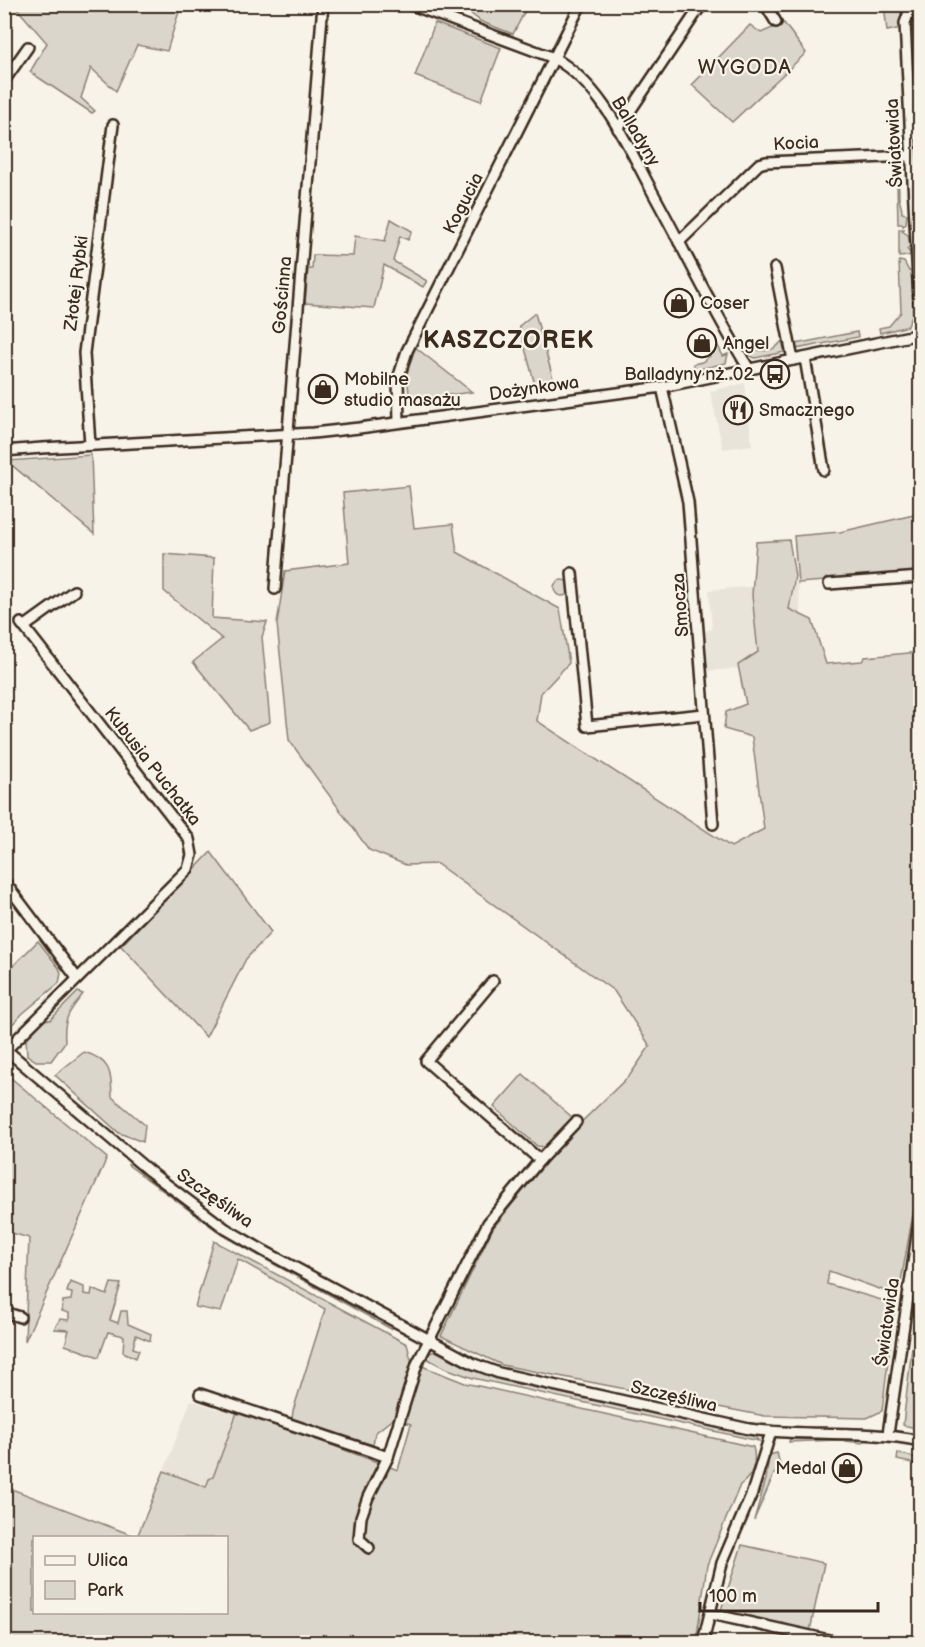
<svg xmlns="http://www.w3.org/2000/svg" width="925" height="1647" viewBox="0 0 925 1647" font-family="'Balsamiq Sans',sans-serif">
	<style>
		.built { fill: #e9e4d9 }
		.green { fill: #dbd6cb; stroke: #8b8074; stroke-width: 1.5; fill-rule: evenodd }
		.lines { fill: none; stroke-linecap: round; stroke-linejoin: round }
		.minor-casing { stroke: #3b2a1e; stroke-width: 14 }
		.minor { stroke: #f7f3e8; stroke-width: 9 }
		.labels { text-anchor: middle; stroke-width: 4.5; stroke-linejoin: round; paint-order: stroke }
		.street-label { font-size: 18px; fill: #3b2a1e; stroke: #f7f3e8 }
		.poi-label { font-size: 18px; fill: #3b2a1e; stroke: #f7f3e8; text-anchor: start }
		.neighbourhood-label { font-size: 20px; letter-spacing: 1.5px; fill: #3b2a1e; stroke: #f7f3e8 }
		.district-label { font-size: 24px; font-weight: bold; letter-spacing: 1.5px; fill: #3b2a1e; stroke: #f7f3e8 }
	</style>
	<rect width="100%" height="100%" fill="#f7f3e8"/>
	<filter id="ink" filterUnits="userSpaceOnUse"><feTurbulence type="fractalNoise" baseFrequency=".0167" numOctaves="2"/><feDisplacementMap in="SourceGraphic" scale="12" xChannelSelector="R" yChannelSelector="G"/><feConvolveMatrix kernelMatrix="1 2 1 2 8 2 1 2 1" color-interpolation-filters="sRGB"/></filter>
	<g filter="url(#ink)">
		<g class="built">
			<path d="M745,383L752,445L723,449L710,391Z"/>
			<path d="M798,583L805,663L707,671L704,631L712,629L709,590Z"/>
			<path d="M191,1400L217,1409L226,1405L238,1410L213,1477L209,1479L206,1487L164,1471Z"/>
		</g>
		<g class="green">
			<path d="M14,5H181L167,51L137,45L116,91L91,68L81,98L95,111L92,113L30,72L47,43Z"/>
			<path d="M427,5L460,4V5L458,16Z"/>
			<path d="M469,5V4L528,5L513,34L482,22L467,11Z"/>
			<path d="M884,5H902L904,7L901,13L900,26L897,29L887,31Z"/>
			<path d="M919,18L920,72L919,73C918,64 919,52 916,43C914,36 912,31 912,23L916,24V20Z"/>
			<path d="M435,23L501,48L481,101L415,76Z"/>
			<path d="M784,23L806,53L732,122L692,85L750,25L761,33Z"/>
			<path d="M897,183C901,191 898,192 899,199C900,203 902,207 902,213L907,214L906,224L903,226V224H898Z"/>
			<path d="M391,219L412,231L408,240L400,236L393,261L427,281L423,287L384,265L374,308L305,303L308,269H312L313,255L353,256L355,236L385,241Z"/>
			<path d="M899,229H904L902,231L908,235L910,246L907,249L911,254L908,256L899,257Z"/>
			<path d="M899,261L904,262L909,271L913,272L915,314L912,315L908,326L880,333L879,328L889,326L901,312Z"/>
			<path d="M535,313L554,382L535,385L519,326Z"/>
			<path d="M857,332L858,337L796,349L795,344Z"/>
			<path d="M782,341L785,352L755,358L749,355L744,346L746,345C758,352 772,354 782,341Z"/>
			<path d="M718,346L723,356L728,354L726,363L696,370L693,364L702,362L710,356L708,351Z"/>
			<path d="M415,347L472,392L417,399L409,393L407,374Z"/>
			<path d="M91,455L94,534L7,461Z"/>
			<path d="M409,486L414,528L453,524L457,552L560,609L569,663L541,693L537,721L731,847L764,829L752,737L724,729L726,712L746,704L738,665L758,652L752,595L756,542L789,540L795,576L789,609L812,620L826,664L862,661L865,657L920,652V1175L901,1281L891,1293L829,1271L827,1284L895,1304L882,1411L867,1418L765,1416L502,1365L441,1336L493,1228L570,1133L630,1075L650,1046L614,991L437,864L406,865L369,850L289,740L277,624L285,571L349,563L343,493Z"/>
			<path d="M918,514L920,574L798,583L794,536L840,532Z"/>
			<path d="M164,554L214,558L212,618L267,622L262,637L270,722L249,730L193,662L222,639L164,591Z"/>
			<circle cx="562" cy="588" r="8"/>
			<path d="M211,852L271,932L246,959L206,1037L121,946Z"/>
			<path d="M38,941L59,968L61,973L59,983L22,1014L6,1031L4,1029L5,974Z"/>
			<path d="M78,992L83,994C69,1012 63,1018 65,1042L51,1061H36L27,1055L26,1038L44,1019L50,1020Z"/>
			<path d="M84,1052C111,1060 111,1072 112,1097L145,1125L143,1142L119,1133L55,1075Z"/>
			<path d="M5,1073L107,1158L25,1341L29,1238L5,1231Z"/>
			<path d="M523,1074L573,1118L546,1147L537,1146L494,1107Z"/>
			<path d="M130,1163L161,1188L228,1236L393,1327L391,1329L227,1238L128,1165Z"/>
			<path d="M214,1241L407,1344L411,1360L415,1361L395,1417L375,1433L373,1445L292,1419L293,1411L325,1309L238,1259L221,1312L195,1307Z"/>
			<path d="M920,1277V1429L903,1425Z"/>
			<path d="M70,1282L84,1287V1294L91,1295L92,1289L107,1295L111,1283L121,1284L110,1320L118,1323L121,1311H127L128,1324L151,1334L150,1341L136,1335L133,1348L139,1350L136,1358L123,1352L124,1336L108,1332L99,1357L65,1345L69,1330L54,1329L60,1319L69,1320V1313L62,1311L63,1301L71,1300L72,1293L67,1292Z"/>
			<path d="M435,1351L467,1367L500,1380L752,1434L759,1441L473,1378L445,1368L426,1358L430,1353Z"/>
			<path d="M422,1366L465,1383L753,1447C757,1462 753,1476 740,1485L707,1565L696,1642H5L4,1486L137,1537L164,1471L206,1487L209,1479L213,1477L238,1410L398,1470L411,1424L404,1422ZM34,1538H226V1612H34Z"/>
			<path d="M790,1439H861L864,1441L863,1443L836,1440L789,1442Z"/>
			<path d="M777,1453L781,1468L774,1474L754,1520L766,1479L769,1455Z"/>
			<path d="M898,1453L920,1459V1465L897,1460Z"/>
			<path d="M742,1545L824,1563L810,1631L721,1610Z"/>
		</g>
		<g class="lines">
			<g class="minor-casing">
				<g id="minor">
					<path d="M409,4L554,58C603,86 627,145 653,193C685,251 714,313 749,369"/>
					<path d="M765,4L776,22"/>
					<path d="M917,4L910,9L905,23L920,321"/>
					<path d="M4,81L28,47"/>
					<path d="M618,129L702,4"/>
					<path d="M679,242L759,164L766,162L911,156"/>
					<path d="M775,268L793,360"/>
					<path d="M805,358L824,470"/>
					<path d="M662,387L688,502L713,824"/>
					<path d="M399,422L398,379L407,351L581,4"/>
					<path d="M90,445L84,353L113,125"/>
					<path d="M4,451L42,448L313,433L359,428L662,387L920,334"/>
					<path d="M572,573L587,726L704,714"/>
					<path d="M829,584L920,577"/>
					<path d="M275,589L323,4"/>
					<path d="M24,627L74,591"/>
					<path d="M4,881L77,978"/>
					<path d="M4,1048L149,1171L226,1229L264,1251L474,1364L499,1373L749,1429C806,1437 864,1429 920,1441"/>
					<path d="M6,1050L188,869L192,855L189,839L21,623"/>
					<path d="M540,1160L576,1122"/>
					<path d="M908,1288L920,1289"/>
					<path d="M4,1312L20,1317"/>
					<path d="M200,1394L388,1457"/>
					<path d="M888,1434L920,1215"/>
					<path d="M369,1548L359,1539L361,1517L368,1497L388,1457L417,1364L488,1223L540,1160L426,1061L493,981"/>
					<path d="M711,1614L838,1642"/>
					<path d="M703,1642L722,1563L752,1493L771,1432"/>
				</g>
			</g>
			<use href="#minor" class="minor"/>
		</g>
	</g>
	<defs>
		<g id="shop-ring" transform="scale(1.5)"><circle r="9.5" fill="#f7f3e8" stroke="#3b2a1e" stroke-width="1.5"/><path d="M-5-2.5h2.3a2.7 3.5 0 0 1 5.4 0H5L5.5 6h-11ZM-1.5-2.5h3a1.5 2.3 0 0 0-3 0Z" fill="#3b2a1e"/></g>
		<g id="bus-ring" transform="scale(1.5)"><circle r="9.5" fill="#f7f3e8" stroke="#3b2a1e" stroke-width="1.5"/><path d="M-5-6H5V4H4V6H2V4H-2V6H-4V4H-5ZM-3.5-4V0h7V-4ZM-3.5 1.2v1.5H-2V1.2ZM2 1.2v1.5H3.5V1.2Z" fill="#3b2a1e"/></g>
		<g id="restaurant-ring" transform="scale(1.5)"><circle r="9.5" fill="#f7f3e8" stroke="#3b2a1e" stroke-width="1.5"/><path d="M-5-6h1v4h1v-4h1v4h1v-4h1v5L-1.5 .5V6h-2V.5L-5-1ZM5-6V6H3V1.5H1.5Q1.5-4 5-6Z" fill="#3b2a1e"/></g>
	</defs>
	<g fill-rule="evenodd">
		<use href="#shop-ring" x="679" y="303"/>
		<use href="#shop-ring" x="702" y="343"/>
		<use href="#bus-ring" x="775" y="374"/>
		<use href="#shop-ring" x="323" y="389"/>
		<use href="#restaurant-ring" x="738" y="410"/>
		<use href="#shop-ring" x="847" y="1468"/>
	</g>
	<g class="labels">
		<g class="street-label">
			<text transform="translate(636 131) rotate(59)" y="6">Balladyny</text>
			<text transform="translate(796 143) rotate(-3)" y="6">Kocia</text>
			<text transform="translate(894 143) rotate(-93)" y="6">Światowida</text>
			<text transform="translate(463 203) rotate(-63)" y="6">Kogucia</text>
			<text transform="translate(76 283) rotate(-83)" y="6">Złotej Rybki</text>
			<text transform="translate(282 295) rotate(-85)" y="6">Gościnna</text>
			<text transform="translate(534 388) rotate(-8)" y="6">Dożynkowa</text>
			<text transform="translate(680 605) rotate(-94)" y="6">Smocza</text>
			<text transform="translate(153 766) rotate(52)" y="6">Kubusia Puchatka</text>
			<text transform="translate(215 1198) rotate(35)" y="6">Szczęśliwa</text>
			<text transform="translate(887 1322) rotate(-82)" y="6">Światowida</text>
			<text transform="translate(674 1396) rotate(13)" y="6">Szczęśliwa</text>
		</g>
		<g class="poi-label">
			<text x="700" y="309">Coser</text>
			<text x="723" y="349">Angel</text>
			<text x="754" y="380" text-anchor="end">Balladyny nż. 02</text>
			<text x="344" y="385">Mobilne<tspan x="344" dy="21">studio masażu</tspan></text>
			<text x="759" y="416">Smacznego</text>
			<text x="826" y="1474" text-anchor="end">Medal</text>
		</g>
		<g class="neighbourhood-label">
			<text x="745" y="74">WYGODA</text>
		</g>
		<g class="district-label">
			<text x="509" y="348">KASZCZOREK</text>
		</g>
	</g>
	<rect width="925" height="1647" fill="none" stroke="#f7f3e8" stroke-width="24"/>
	<rect x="12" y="12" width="901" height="1623" fill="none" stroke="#3b2a1e" stroke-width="2" filter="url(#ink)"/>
	<rect x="33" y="1536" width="195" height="78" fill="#f7f3e8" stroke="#aca397" stroke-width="1.5"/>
	<rect x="45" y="1556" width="30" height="9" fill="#f7f3e8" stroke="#aca397" stroke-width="1.5"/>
	<text x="87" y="1566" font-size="18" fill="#3b2a1e">Ulica</text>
	<rect x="45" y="1581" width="30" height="18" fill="#dbd6cb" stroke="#aca397" stroke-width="1.5"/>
	<text x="87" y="1596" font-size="18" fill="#3b2a1e">Park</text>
	<path d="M700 1602v9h178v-9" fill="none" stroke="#3b2a1e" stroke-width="3"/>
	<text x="709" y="1602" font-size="18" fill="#3b2a1e" stroke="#f7f3e8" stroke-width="4.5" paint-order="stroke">100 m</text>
</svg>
